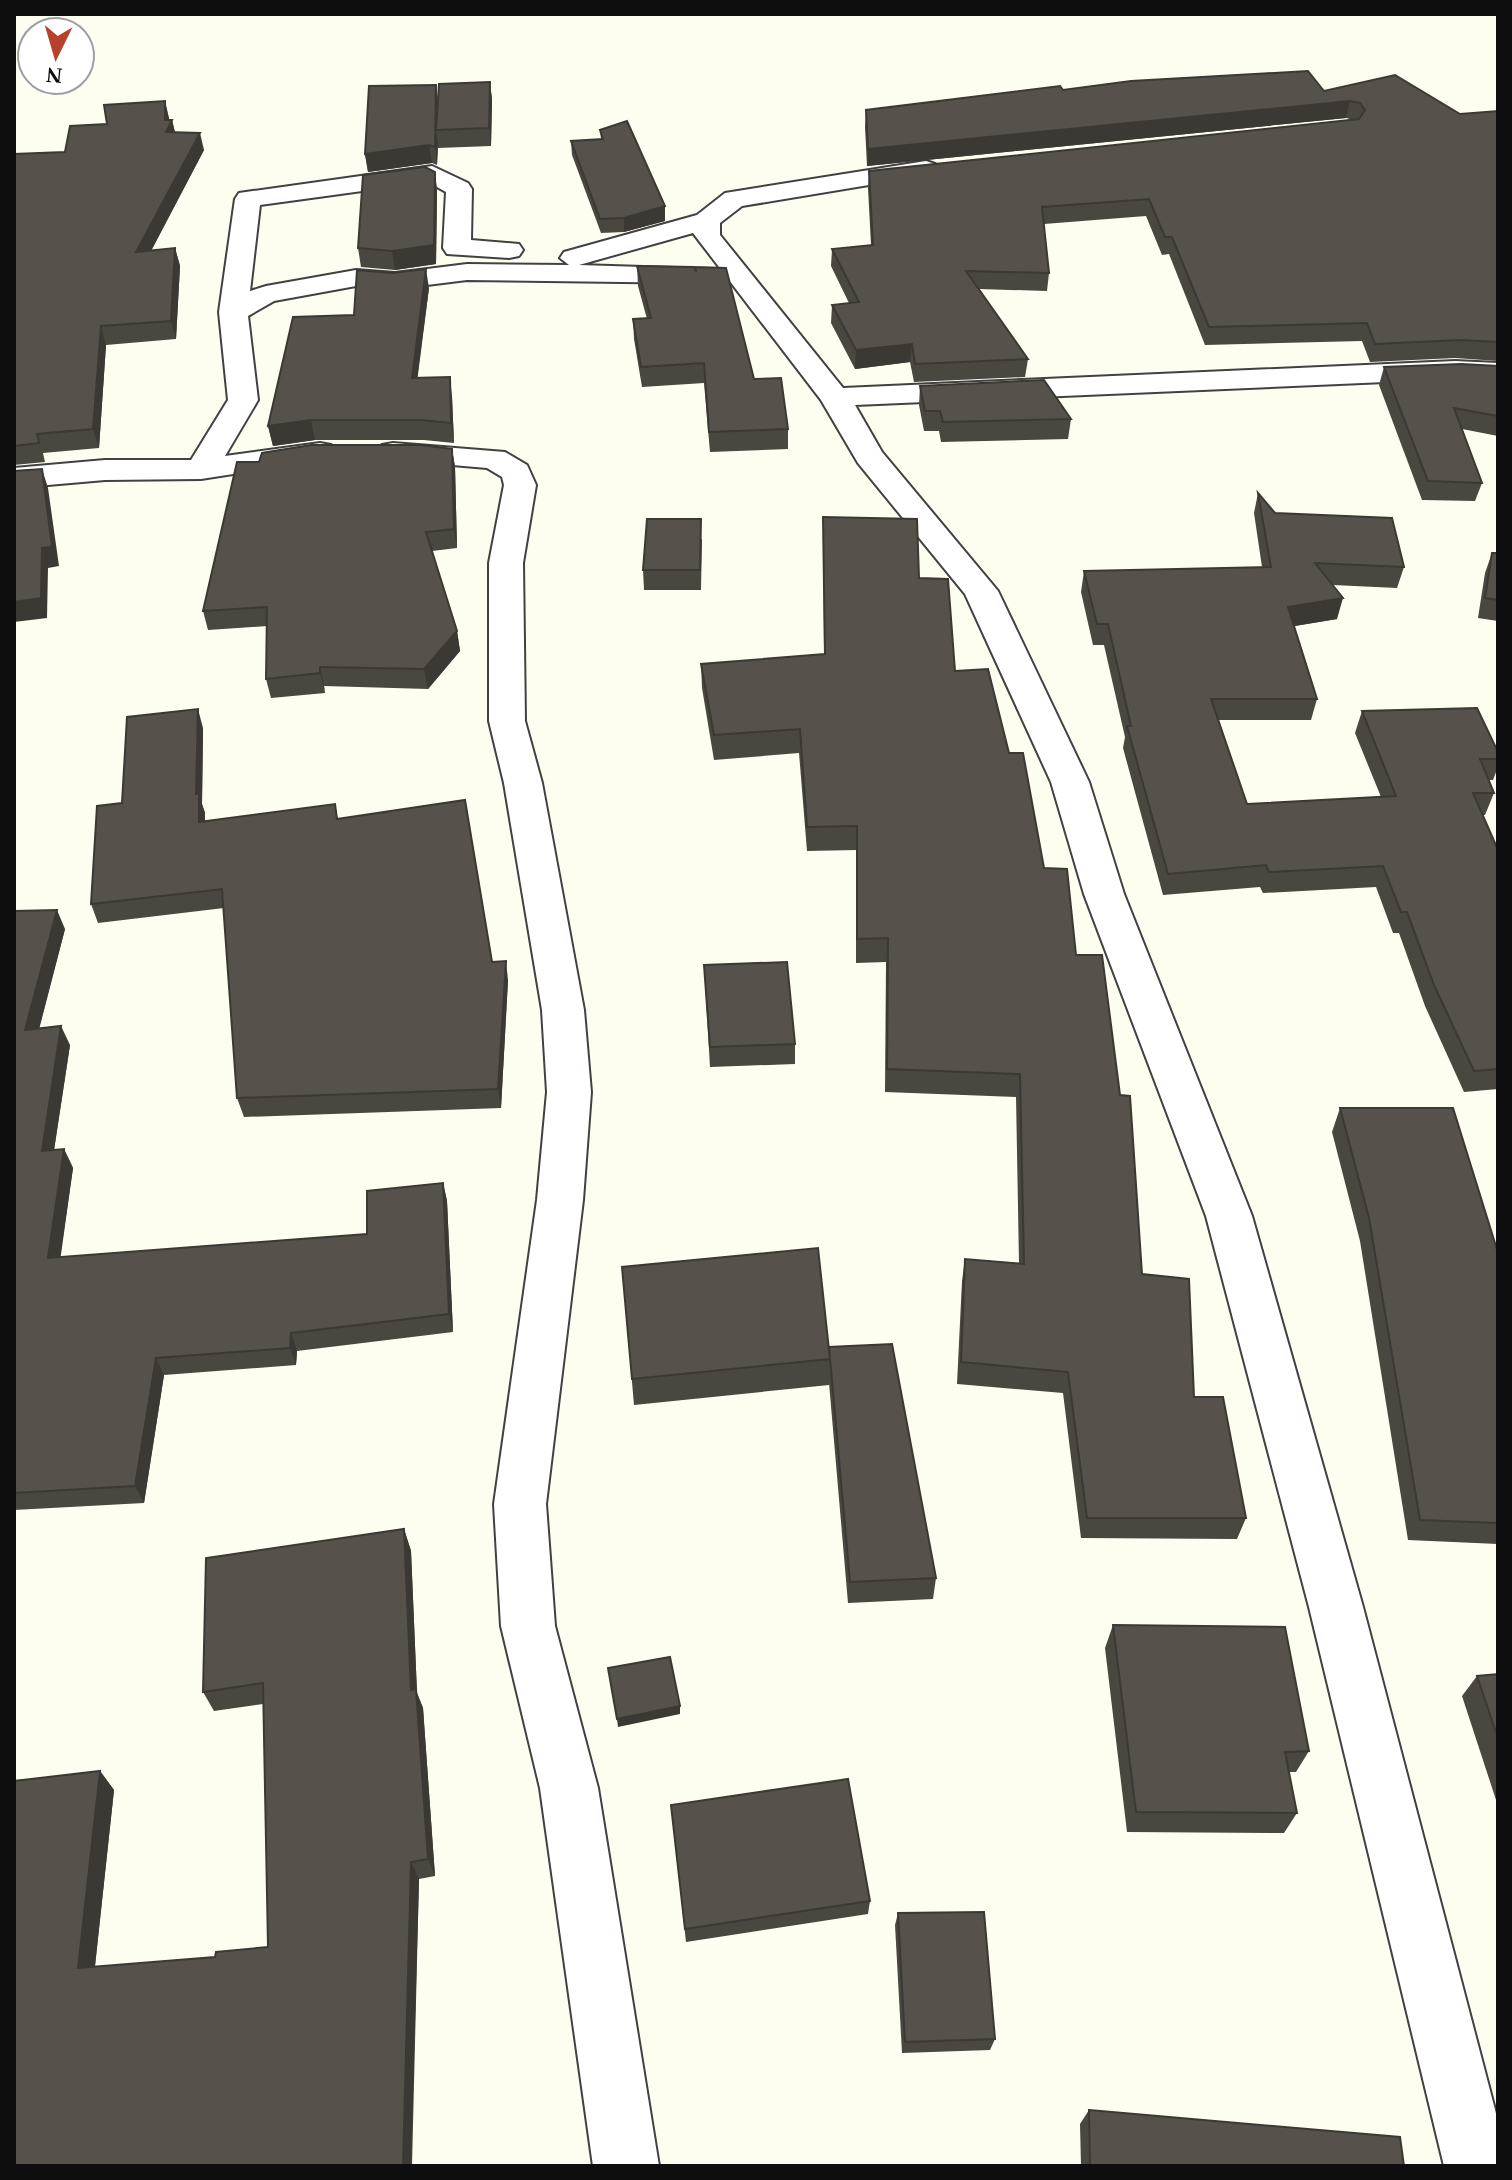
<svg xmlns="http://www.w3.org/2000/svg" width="1512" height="2180" viewBox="0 0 1512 2180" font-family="'Times New Roman',serif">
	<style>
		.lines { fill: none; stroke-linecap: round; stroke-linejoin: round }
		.minor-casing { stroke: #414141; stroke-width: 4 }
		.minor { fill: #fff; fill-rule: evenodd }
		.wall { fill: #4a4640 }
		.shaded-wall { fill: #3c3934 }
		.building { fill: #56514b; stroke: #3c3934; stroke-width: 2 }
	</style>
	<rect width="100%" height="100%" fill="#fefef0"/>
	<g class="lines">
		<g class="minor-casing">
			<g id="minor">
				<path d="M926,161L935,164L939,169L935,174L742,206L720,223V235L843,388L1455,361L1498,363V381L1455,379L855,405L882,452L998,591L1089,782L1124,894L1252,1216L1363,1607L1498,2121V2166H1444L1309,1607L1206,1216L1084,894L1051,782L965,594L858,463L821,400L693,233L579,265L708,269L712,275L708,281L698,283L467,280L395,289L356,286L274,301L248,316L258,400L225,456L320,443L331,445L336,452L331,459L201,479L105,480L14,488V468L105,460H191L228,400L219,312L235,199L239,193L432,166L468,183L472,189L471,240L519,244L523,250L519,256L509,258L447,254L443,248L446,192L428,182L260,205L250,291L266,286L356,270L395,273L467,264L569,265L560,258L564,252L697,215L725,193Z"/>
				<path d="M393,443L505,452L527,465L536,485L523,563L525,721L542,783L584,1010L591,1092L583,1200L546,1504L555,1626L598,1788L659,2166H593L540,1788L501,1626L494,1504L537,1200L547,1092L542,1010L504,783L489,721V563L504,485L502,477L487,468L382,459L377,452L382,445Z"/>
			</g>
		</g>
		<use href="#minor" class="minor"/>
	</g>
	<g class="wall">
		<path d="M490,82L492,100L491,146L438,148V144L437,165L432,163L368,172L365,154L436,85L438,101Z"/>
		<path d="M1063,90L1324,91L1460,114L1498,111V361L1455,358L1370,362L1362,341L1205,345L1169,254L1162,255L1146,216L1044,224L1049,273L1047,291L979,289L1028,359L1025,377L914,382L910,362L855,369L831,323L832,305L849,303L831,266L832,249L871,245L868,188L869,171L1354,120L1346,118L867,166L865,127L866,110Z"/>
		<path d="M165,101L169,120H172L175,132L204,150L151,251L175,248L180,266L176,339L106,345L99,448L43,453L45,462L14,465V154L65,152L107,124Z"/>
		<path d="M600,130L665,206V221L624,232L601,233L572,155L571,141L601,139Z"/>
		<path d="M435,172L437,191L436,264L395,270L361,267L358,248Z"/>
		<path d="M637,266L754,379L788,429V449L710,452L704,383L642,387L634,339L633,319H647L638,286Z"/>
		<path d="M429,288L417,378L452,397L454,443L424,440H315L273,446L268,426L354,315Z"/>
		<path d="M1498,366V436L1462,429L1482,483L1475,501L1422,500L1379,385L1384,367Z"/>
		<path d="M920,386L1071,419L1068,439L941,442L939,431H924L919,405Z"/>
		<path d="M452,449L455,467L457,548L432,551L457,631L460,651L428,689L324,686L325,693L271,698L266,679L267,626L208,630L203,611L259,462Z"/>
		<path d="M1258,493L1275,513L1404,567L1397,588L1333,585L1337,619L1294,626L1317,699L1311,720H1218L1247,804L1381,797L1355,733L1362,711L1498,752V767L1493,780H1489L1494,793L1485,815H1482L1498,850V1089L1464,1092L1425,1006L1399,933H1393L1376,887L1263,893L1260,887L1163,895L1123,748L1125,737L1104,645H1093L1081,592L1084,571L1262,567L1254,513Z"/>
		<path d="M823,517L919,578L955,671L1009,753L1044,868L1076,955L1142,1274L1246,1518L1237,1539L1081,1538L1063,1393L957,1384L962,1281L965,1259L1019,1263L1016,1097L885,1092L886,962L856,963V850L807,851L799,753L714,760L702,688L701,664L824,654Z"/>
		<path d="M702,539L701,590H644L643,570Z"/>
		<path d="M1492,553H1498V621L1478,618L1485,573Z"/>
		<path d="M203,728L202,804L205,813V821L339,818L492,962L508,980L501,1108L244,1117L237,1098L224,908L98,923L91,904L122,803Z"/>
		<path d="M14,911L65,929L39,1028L70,1045L54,1150L64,1149L73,1168L60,1257L367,1234L443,1183L447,1201L453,1332L297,1351L296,1365L164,1375L144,1503L14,1510Z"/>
		<path d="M704,965L795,1044V1064L710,1067Z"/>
		<path d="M1340,1108L1498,1253V1544L1408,1540L1360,1241L1332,1132Z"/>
		<path d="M622,1267L829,1348L936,1578L933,1599L848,1603L829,1383V1385L634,1405Z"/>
		<path d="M404,1529L411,1551L417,1693L423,1708L435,1876L419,1879L412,2166H14L100,1771L114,1790L95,1967L215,1957L268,1947L263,1704L214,1711L203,1692Z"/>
		<path d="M1113,1625L1309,1751L1296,1772H1289L1297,1813L1284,1833L1127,1832L1105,1648Z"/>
		<path d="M1498,1674V1806L1462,1696L1477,1676Z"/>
		<path d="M671,1805L870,1901L868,1914L686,1942Z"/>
		<path d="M898,1913L995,2039L990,2050L902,2053L895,1925Z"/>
		<path d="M1089,2110L1404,2166H1081L1080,2124Z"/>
	</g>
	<g class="shaded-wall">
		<path d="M490,82L492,100L491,146L489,128Z"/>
		<path d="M436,85L438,103L436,130L438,144L437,165L435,147Z"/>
		<path d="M165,101L169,118V126L172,120L176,137L166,132Z"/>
		<path d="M1350,101L1346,118L867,166L868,149Z"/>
		<path d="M200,133L204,150L141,270L136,252Z"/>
		<path d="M429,145L432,163L368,172L365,154Z"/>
		<path d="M435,172L437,191L436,264L395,270L392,251Z"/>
		<path d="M665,206V221L624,232V218Z"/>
		<path d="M175,248L180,266L176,339L171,321Z"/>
		<path d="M426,269L429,288L415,398L412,378Z"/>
		<path d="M101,326L106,345L99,448L93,429Z"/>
		<path d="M912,344L910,362L855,369L856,350Z"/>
		<path d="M450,377L452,397L454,443L451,423Z"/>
		<path d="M311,420L315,440L273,446L268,426Z"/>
		<path d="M452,449L455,467L457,548L454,529Z"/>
		<path d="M42,469L48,488L59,566L48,568L47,618L14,622V602L42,548Z"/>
		<path d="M1343,598L1337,619L1283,628L1288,607Z"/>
		<path d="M457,631L460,651L428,689L424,669Z"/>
		<path d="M320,667L324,686L325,693L320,673Z"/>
		<path d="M14,689L16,707L14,722Z"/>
		<path d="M198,709L203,728L202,804L205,813V841L199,822L196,794Z"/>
		<path d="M57,910L65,929L34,1049L25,1030Z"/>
		<path d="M506,961L508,980L501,1108L498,1089Z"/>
		<path d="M61,1026L70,1045L51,1170L42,1151Z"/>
		<path d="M64,1149L73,1168L58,1276L48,1258Z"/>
		<path d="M443,1183L447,1201L453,1332L449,1314Z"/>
		<path d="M291,1333L297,1351L296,1365L290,1348Z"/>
		<path d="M156,1358L164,1375L144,1503L135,1486Z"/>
		<path d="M404,1529L411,1551L417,1693L423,1708L435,1876L428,1859L411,1690Z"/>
		<path d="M680,1706V1714L618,1727L617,1719Z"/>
		<path d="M100,1771L114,1790L93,1983L78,1968Z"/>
		<path d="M411,1862L419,1879L411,2166H403Z"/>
	</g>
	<g class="building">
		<path d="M1308,71L1324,91L1395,75L1460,114L1498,111V342L1460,340L1375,344L1367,323L1209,327L1172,237H1165L1149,199L1042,207L1049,273L966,271L1028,359L915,364L912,344L856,350L832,305L859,302L832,249L873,245L869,171L1359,119L1365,110L1360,103L1350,101L868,149L866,110L1060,86L1063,90L1131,81Z"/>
		<path d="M490,82L489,128L436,130L439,84Z"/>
		<path d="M436,85L435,147L429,145L365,154L369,86Z"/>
		<path d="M165,101V120H172L166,132L200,133L136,252L175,248L171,321L101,326L93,429L37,434L39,443L14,446V154L65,152L70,126L107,124L104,105Z"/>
		<path d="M627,121L665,206L624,218L600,219L571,141L603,139L600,130Z"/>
		<path d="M425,167L435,172L434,245L392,251L358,248L363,175Z"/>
		<path d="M637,266L694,267L696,272L695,267L726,268L754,379L781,378L788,429L709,432L704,363L641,367L633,319L651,318Z"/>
		<path d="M426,269L412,378L450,377L451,423L421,420H311L268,426L293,317L354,315L357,270L392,273Z"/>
		<path d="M1461,364L1498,366V416L1454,408L1482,483L1428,481L1384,367Z"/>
		<path d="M1044,380L1071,419L943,422L940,411H925L920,386Z"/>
		<path d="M311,445H421L452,449L454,529L426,532L457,631L424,669L320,667V673L266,679L267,607L203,611L237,462H259L262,453Z"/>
		<path d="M42,469L52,547L42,548L41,598L14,602V471Z"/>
		<path d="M1258,493L1275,513L1392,518L1404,567L1315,563L1343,598L1288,607L1317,699H1211L1247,804L1396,796L1362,711L1477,708L1498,752V759H1480L1494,793H1473L1498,850V1069L1474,1071L1434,985L1407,912H1401L1383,866L1269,872L1266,865L1168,874L1127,726H1131L1108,624H1097L1084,571L1271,567Z"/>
		<path d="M823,517L917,519L919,578L948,579L955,671L988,669L1009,753H1023L1044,868L1067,869L1076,955H1102L1120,1095L1130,1096L1142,1274L1189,1279L1194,1397H1223L1246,1518H1087L1068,1372L961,1362L965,1259L1024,1264L1020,1074L887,1069L888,938L857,939V826L807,827L800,729L714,735L701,664L825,654Z"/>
		<path d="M647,519H701L700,570H643Z"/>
		<path d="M1492,553H1498V600L1485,598Z"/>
		<path d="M198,709L196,794H199V822L335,804L337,819L465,800L492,962L506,961L498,1089L237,1098L222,889L91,904L97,806L122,803L127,717Z"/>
		<path d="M57,910L25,1030L61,1026L42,1151L64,1149L48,1258L367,1234V1191L443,1183L449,1314L291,1333L290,1348L156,1358L135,1486L14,1493V911Z"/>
		<path d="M787,962L795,1044L710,1047L704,965Z"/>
		<path d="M1340,1108H1453L1498,1253V1523L1420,1520L1369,1218Z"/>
		<path d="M818,1248L830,1359L632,1379L622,1267Z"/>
		<path d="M892,1344L936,1578L850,1582L829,1347Z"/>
		<path d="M404,1529L411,1690L416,1689L428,1859L411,1862L403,2166H14V1781L100,1771L78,1968L215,1957L216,1952L268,1947L263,1683L203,1692L206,1558Z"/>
		<path d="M1113,1625L1285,1627L1309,1751L1285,1752L1297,1813L1136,1812Z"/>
		<path d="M670,1657L680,1706L617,1719L608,1668Z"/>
		<path d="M1498,1674V1738L1477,1676Z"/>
		<path d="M848,1779L870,1901L685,1929L671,1805Z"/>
		<path d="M984,1912L995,2039L905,2042L898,1913Z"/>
		<path d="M1089,2110L1400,2137L1404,2166H1090Z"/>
	</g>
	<rect width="1512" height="2180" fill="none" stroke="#0e0e0e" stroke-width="32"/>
	<g transform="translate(56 56) rotate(185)"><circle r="38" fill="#ffffff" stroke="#9f9f9f" stroke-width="2"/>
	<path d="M0-6L14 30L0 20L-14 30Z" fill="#b7412c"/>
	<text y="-12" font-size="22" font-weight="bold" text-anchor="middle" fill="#0e0e0e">N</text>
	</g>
</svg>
